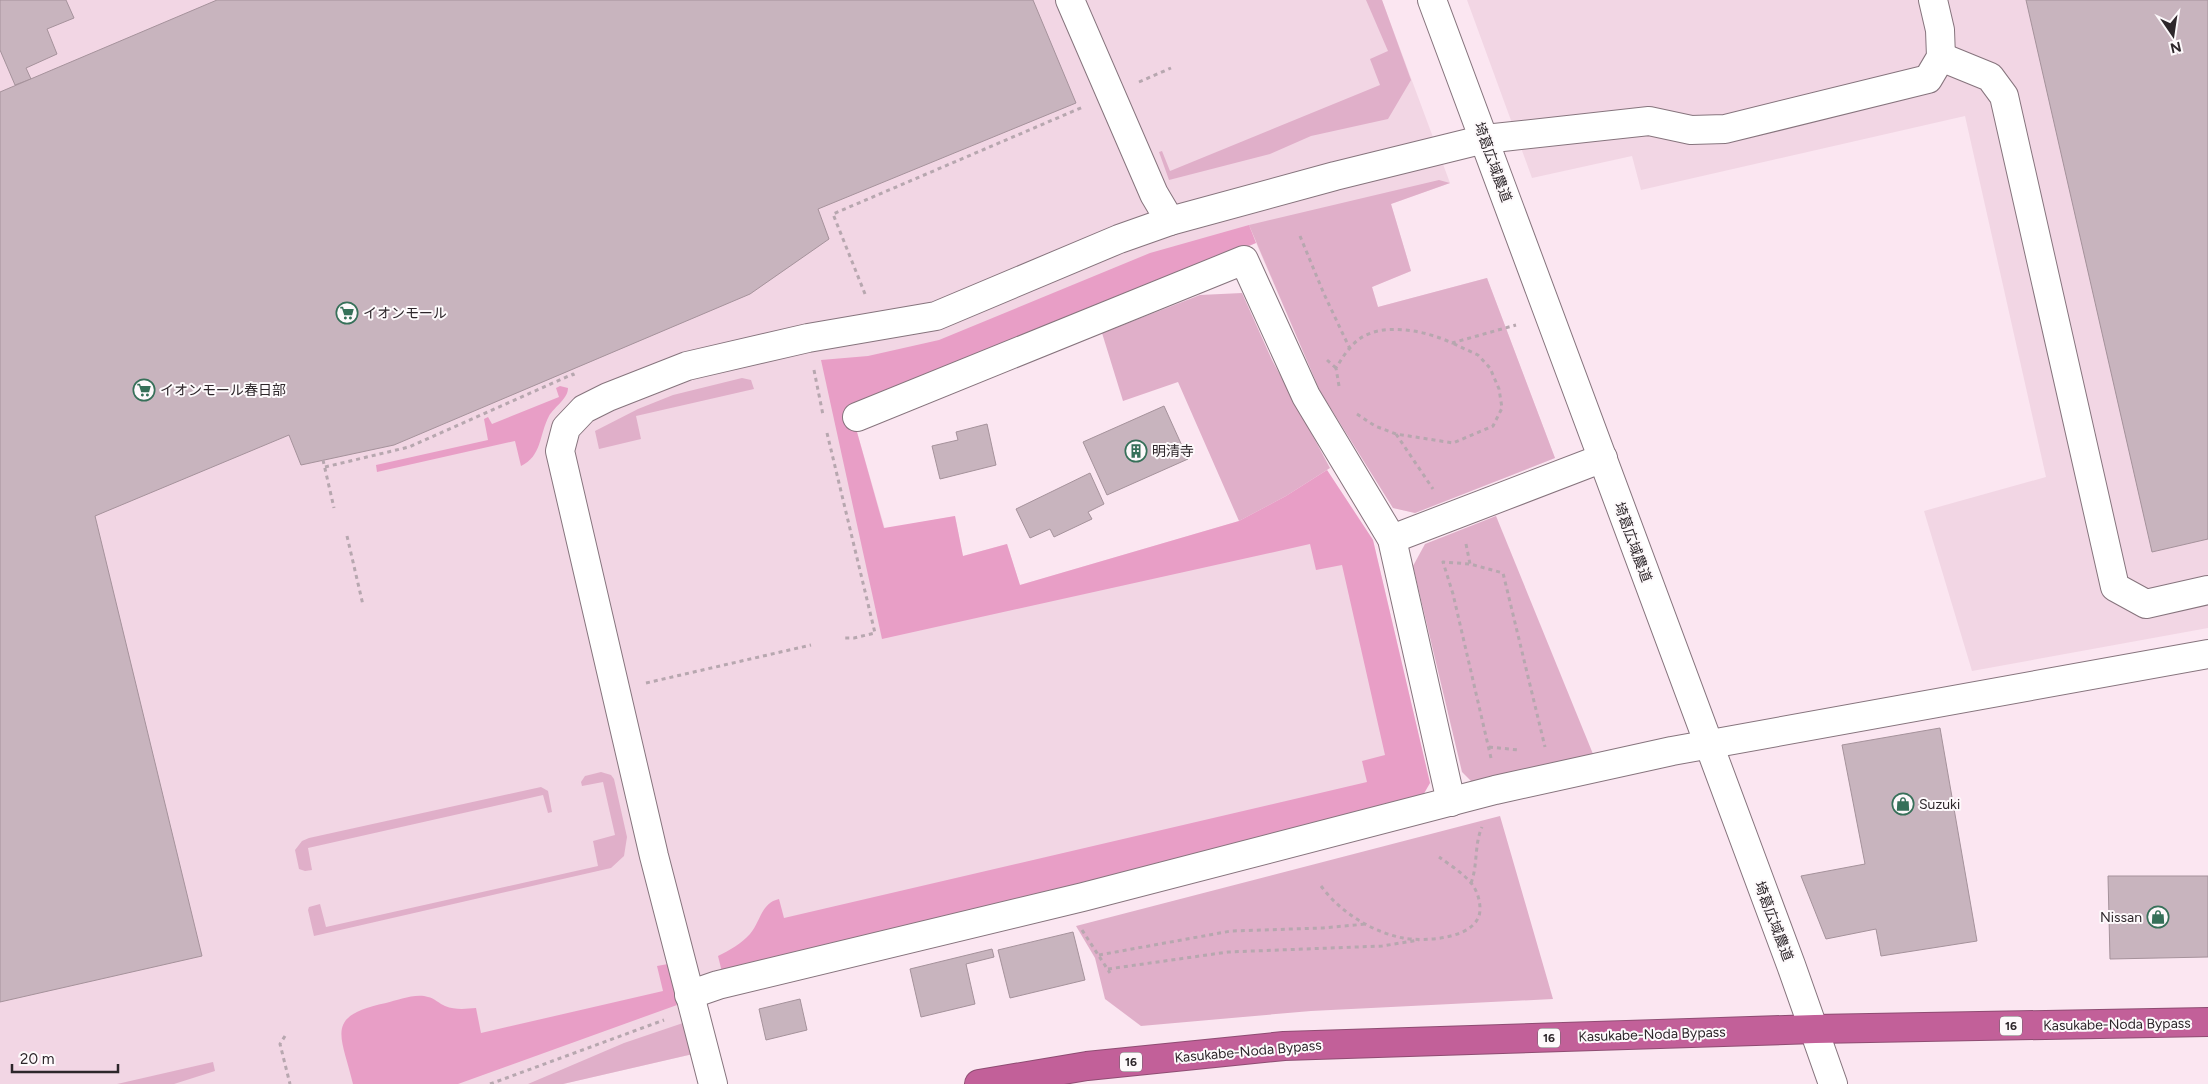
<svg xmlns="http://www.w3.org/2000/svg" width="2208" height="1084" viewBox="0 0 2208 1084" font-family="Figtree,'Noto Sans JP',sans-serif">
	<style>
		.built { fill: #f2d6e4 }
		.green { fill: #e0afc9 }
		.forest { fill: #e89ec6 }
		.building { fill: #c8b4be; stroke: #a5929b }
		.lines { fill: none; stroke-linecap: round; stroke-linejoin: round }
		.minor-casing { stroke: #86747d; stroke-width: 30 }
		.highway-casing { stroke: #8e4c72; stroke-width: 30 }
		.path { stroke: #b7a7af; stroke-width: 3; stroke-dasharray: 4 4; stroke-linecap: butt }
		.minor { stroke: #fff; stroke-width: 28 }
		.highway { stroke: #c26099; stroke-width: 28 }
		.labels { text-anchor: middle; stroke-width: 4; stroke-linejoin: round; paint-order: stroke }
		.shield { fill: #fdf9fb; stroke: #6b6569; stroke-width: 1 }
		.shield-label { font-size: 12px; font-weight: bold; fill: #2d262a }
		.street-label { font-size: 14px; fill: #2d262a; stroke: #fdf9fb }
		.poi-label { font-size: 14px; fill: #2d262a; stroke: #fdf9fb; text-anchor: start }
	</style>
	<rect width="100%" height="100%" fill="#fbe6f1"/>
	<g class="built">
		<path d="M0,0H1382L1450,183L1391,204L1411,271L1372,287L1378,307L1487,278L1555,458L1415,513L1393,508L1320,391L1256,243L851,411L885,529L955,516L963,556L1007,544L1020,585L1239,521L1286,496L1327,470L1373,540L1430,783L673,985L677,1005L693,1054L563,1084H0Z"/>
		<path d="M1467,0H2208V628L1972,671L1924,511L2046,477L1965,116L1641,190L1632,156L1532,178Z"/>
	</g>
	<g class="green">
		<path d="M1366,0H1382L1411,80L1388,119L1311,136L1270,154L1169,180L1159,152L1162,151L1170,171L1380,85L1370,59L1388,51Z"/>
		<path d="M1439,180L1450,183L1391,204L1411,271L1372,287L1378,307L1487,278L1555,458L1415,513L1393,508L1320,391L1249,225Z"/>
		<path d="M1242,293L1272,360L1330,468L1286,496L1239,521L1178,382L1123,401L1102,333L1200,295Z"/>
		<path d="M742,378L751,380L754,389L636,416L641,439L599,449L595,431L638,409L673,395Z"/>
		<path d="M1496,516L1593,754L1473,783L1462,772L1413,566L1425,544Z"/>
		<path d="M601,772L611,775L614,779L627,837L624,856L611,868L314,936L308,910L309,907L320,904L326,927L598,866L593,841L615,835L603,782L582,786L581,782L585,776Z"/>
		<path d="M541,787L548,791L552,812L548,813L543,795L308,848L312,870L305,871L299,869L295,850L302,841L309,838Z"/>
		<path d="M1500,816L1553,999L1311,1011L1141,1026L1105,999L1095,958L1076,926Z"/>
		<path d="M683,1023L693,1054L563,1084H528L624,1043Z"/>
		<path d="M213,1062L215,1071L174,1084H117Z"/>
	</g>
	<g class="forest">
		<path d="M1249,225L1256,243L1061,323L855,425L884,528L955,516L963,556L1007,544L1020,585L1239,521L1286,496L1327,470L1373,540L1430,783L1422,797L1071,888L722,972L718,956C730,950 741,944 750,934C761,921 761,903 779,899L784,918L1367,782L1362,761L1385,755L1342,565L1316,570L1310,544L882,639L821,360L868,356L939,340L1150,253Z"/>
		<path d="M560,386L568,388C568,399 554,407 549,416C539,435 542,456 521,466L515,441L377,472L376,465L488,440L484,419L488,417L492,424L559,397L556,388Z"/>
		<path d="M668,964L677,1005L458,1084H353C341,1034 324,1016 386,1003C398,1000 416,993 428,997C434,998 440,1004 445,1006C455,1010 465,1009 476,1008L481,1033L663,991L657,966Z"/>
	</g>
	<g class="building">
		<path d="M0,0H66L74,18L47,29L57,54L26,68L31,79L15,85L0,50Z"/>
		<path d="M217,0H1033L1076,103L818,209L829,239L750,294L394,445L301,465L289,435L95,516L202,956L0,1002V92Z"/>
		<path d="M2026,0H2208V539L2152,552Z"/>
		<path d="M1164,406L1188,459L1107,495L1083,442Z"/>
		<path d="M987,424L996,465L940,479L932,446L958,440L956,432Z"/>
		<path d="M1090,473L1104,504L1088,512L1092,519L1054,537L1050,529L1030,538L1016,509Z"/>
		<path d="M1940,728L1977,941L1881,956L1876,929L1826,939L1801,876L1865,864L1842,745Z"/>
		<path d="M2108,876H2208V957L2110,959Z"/>
		<path d="M1073,932L1085,980L1010,998L998,950Z"/>
		<path d="M992,949L994,957L966,964L975,1004L921,1017L910,969Z"/>
		<path d="M800,999L807,1030L766,1040L759,1009Z"/>
	</g>
	<g class="lines">
		<g class="minor-casing">
			<g id="minor">
				<path d="M1070,0L1154,194L1170,221"/>
				<path d="M1432,0L1791,965L1833,1084"/>
				<path d="M1941,57L1990,77L2004,96L2115,587L2146,604L2208,590"/>
				<path d="M857,417L1244,260L1306,396L1392,539L1451,802"/>
				<path d="M1392,539L1603,458"/>
				<path d="M689,995L718,985L1083,897L1495,790L1672,751L2208,654"/>
				<path d="M713,1084L654,856L560,451L566,428L584,409L608,397L687,366L808,338L936,316L1119,239L1170,221L1335,176L1485,139L1649,121L1691,130L1725,129L1928,79L1941,57L1940,30L1933,0"/>
			</g>
		</g>
		<g class="highway-casing">
			<path id="highway" d="M979,1084L1087,1066L1284,1046L1815,1029L2208,1022"/>
		</g>
		<g class="path">
			<path d="M1139,82L1171,68"/>
			<path d="M1300,236L1324,294L1350,349"/>
			<path d="M865,294L833,214L1083,107"/>
			<path d="M1327,360L1336,368"/>
			<path d="M814,370L823,415"/>
			<path d="M1339,386L1336,368C1342,358 1349,347 1358,340C1382,321 1427,331 1452,343L1516,325"/>
			<path d="M1357,414L1375,426L1396,434L1453,443L1493,426L1502,408L1499,389L1490,368L1478,355L1452,343"/>
			<path d="M827,433L875,633L854,638H842"/>
			<path d="M1396,434L1433,489"/>
			<path d="M323,460L334,508"/>
			<path d="M325,467L409,447L573,374L575,379"/>
			<path d="M347,536L363,605"/>
			<path d="M1466,544L1470,564"/>
			<path d="M646,683L811,645"/>
			<path d="M1489,747L1519,750"/>
			<path d="M1491,758L1453,594L1443,562L1470,564L1503,573L1545,747"/>
			<path d="M1471,883C1478,865 1474,845 1482,827"/>
			<path d="M1321,886C1340,912 1372,932 1403,938C1425,942 1480,939 1480,909C1480,900 1477,891 1472,884C1463,873 1450,865 1439,857"/>
			<path d="M1082,930L1110,973"/>
			<path d="M1099,955L1231,931L1323,928L1366,924"/>
			<path d="M1108,969L1228,952L1382,946L1419,940"/>
			<path d="M285,1036L280,1044L290,1084"/>
			<path d="M490,1084L664,1020"/>
		</g>
		<use href="#minor" class="minor"/>
		<use href="#highway" class="highway"/>
	</g>
	<defs>
		<g id="supermarket-ring" transform="scale(1.125)"><circle r="9.5" fill="#fdf9fb" stroke="#367059" stroke-width="1.5"/><path d="M-6-5.5h2.5l.6 2H6L4.5 2H-2.5L-4.4-4H-6ZM-1.5 3.2a1.3 1.3 0 1 0 .1 0ZM3 3.2a1.3 1.3 0 1 0 .1 0Z" fill="#367059"/></g>
		<g id="building-ring" transform="scale(1.125)"><circle r="9.5" fill="#fdf9fb" stroke="#367059" stroke-width="1.5"/><path d="M-4-6H4V6H1V3H-1V6H-4ZM-2.5-4.3h1.7v1.8h-1.7ZM.8-4.3h1.7v1.8H.8ZM-2.5-1h1.7V.8h-1.7ZM.8-1h1.7V.8H.8Z" fill="#367059"/></g>
		<g id="shop-ring" transform="scale(1.125)"><circle r="9.5" fill="#fdf9fb" stroke="#367059" stroke-width="1.5"/><path d="M-5-2.5h2.3a2.7 3.5 0 0 1 5.4 0H5L5.5 6h-11ZM-1.5-2.5h3a1.5 2.3 0 0 0-3 0Z" fill="#367059"/></g>
	</defs>
	<g fill-rule="evenodd">
		<use href="#supermarket-ring" x="347" y="313"/>
		<use href="#supermarket-ring" x="144" y="390"/>
		<use href="#building-ring" x="1136" y="451"/>
		<use href="#shop-ring" x="1903" y="804"/>
		<use href="#shop-ring" x="2158" y="917"/>
	</g>
	<g class="labels">
		<g class="shield">
			<rect x="2000" y="1016.5" width="22" height="19" rx="4"/>
			<rect x="1538" y="1028.5" width="22" height="19" rx="4"/>
			<rect x="1120" y="1052.5" width="22" height="19" rx="4"/>
		</g>
		<g class="shield-label">
			<text x="2011" y="1030">16</text>
			<text x="1549" y="1042">16</text>
			<text x="1131" y="1066">16</text>
		</g>
		<g class="street-label">
			<text transform="translate(1493 162) rotate(70)" y="5">埼葛広域農道</text>
			<text transform="translate(1633 542) rotate(70)" y="5">埼葛広域農道</text>
			<text transform="translate(1774 921) rotate(69)" y="5">埼葛広域農道</text>
			<text transform="translate(2117 1024) rotate(-1)" y="5">Kasukabe-Noda Bypass</text>
			<text transform="translate(1652 1034) rotate(-2)" y="5">Kasukabe-Noda Bypass</text>
			<text transform="translate(1248 1051) rotate(-5)" y="5">Kasukabe-Noda Bypass</text>
		</g>
		<g class="poi-label">
			<text x="363" y="318">イオンモール</text>
			<text x="160" y="395">イオンモール春日部</text>
			<text x="1152" y="456">明清寺</text>
			<text x="1919" y="809">Suzuki</text>
			<text x="2142" y="922" text-anchor="end">Nissan</text>
		</g>
	</g>
	<g transform="translate(2173 35) rotate(167)" stroke="#fdf9fb" stroke-width="4" paint-order="stroke">
	<path d="M0-4L9 19L0 12L-9 19Z" fill="#2d262a"/>
	<text y="-8" font-size="14" font-weight="bold" text-anchor="middle" fill="#2d262a">N</text>
	</g>
	<path d="M12 1064v8h106v-8" fill="none" stroke="#2d262a" stroke-width="2.5"/>
	<text x="20" y="1064" font-size="15" fill="#2d262a" stroke="#fdf9fb" stroke-width="4" paint-order="stroke">20 m</text>
</svg>
